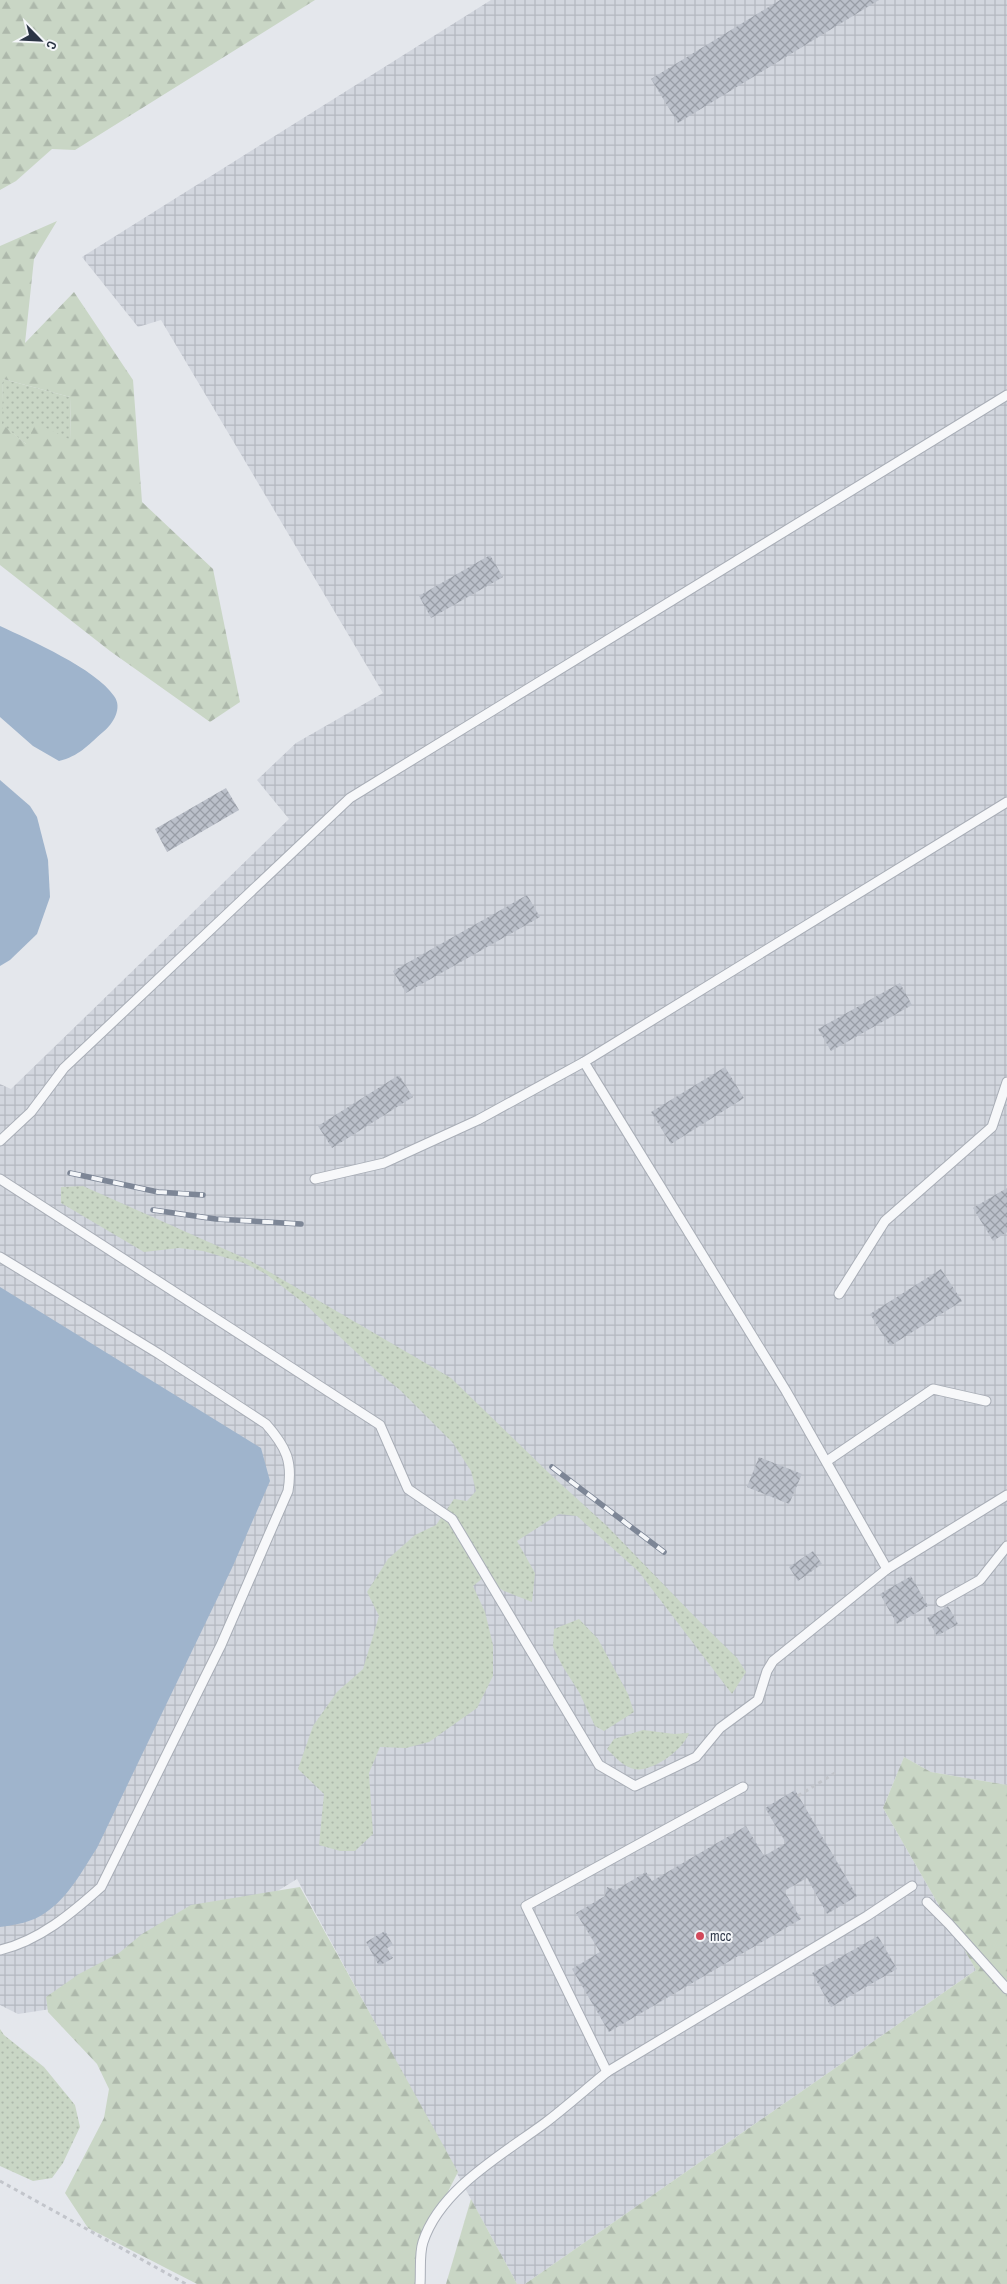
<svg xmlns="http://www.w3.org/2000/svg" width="1007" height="2284" viewBox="0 0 1007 2284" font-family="'Sofia Sans Condensed',sans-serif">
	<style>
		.industrial { fill: url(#industrial-grid) }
		.grass { fill: url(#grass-dots) }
		.forest { fill: url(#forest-firs); fill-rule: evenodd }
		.water { fill: #9fb4cc }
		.building { fill: url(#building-cross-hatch) }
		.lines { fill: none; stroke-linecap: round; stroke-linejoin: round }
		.service-casing { stroke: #a9aeb7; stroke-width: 11 }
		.path { stroke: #c2c5cb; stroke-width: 3; stroke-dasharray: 4 4; stroke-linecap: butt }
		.service { stroke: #f7f8fa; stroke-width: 9 }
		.rail-casing { stroke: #7d8696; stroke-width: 5.5 }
		.rail { stroke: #f4f6f9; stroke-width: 4; stroke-dasharray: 11; stroke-linecap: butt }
		.poi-dot { fill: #d1495b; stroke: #f4f6f9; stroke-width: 2 }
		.labels { text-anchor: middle; stroke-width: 4; stroke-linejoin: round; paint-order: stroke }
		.poi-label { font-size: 15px; fill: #2b3445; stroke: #f4f6f9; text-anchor: start }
	</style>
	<defs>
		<pattern id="industrial-grid" width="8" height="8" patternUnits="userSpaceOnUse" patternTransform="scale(1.25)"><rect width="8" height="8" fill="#d2d6de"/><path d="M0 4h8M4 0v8" fill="none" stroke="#b4b8c0"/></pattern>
		<pattern id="grass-dots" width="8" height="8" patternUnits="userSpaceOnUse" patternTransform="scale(1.25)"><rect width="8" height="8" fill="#c9d6c5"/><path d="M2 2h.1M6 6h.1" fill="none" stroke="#adb8ab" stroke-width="1.8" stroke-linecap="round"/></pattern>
		<pattern id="forest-firs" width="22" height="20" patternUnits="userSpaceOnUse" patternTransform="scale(1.25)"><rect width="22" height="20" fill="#c9d6c5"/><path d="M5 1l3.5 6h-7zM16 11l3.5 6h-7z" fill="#adb8ab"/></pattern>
		<pattern id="building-cross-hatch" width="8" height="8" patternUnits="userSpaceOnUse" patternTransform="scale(1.25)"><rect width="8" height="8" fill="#bbc0ca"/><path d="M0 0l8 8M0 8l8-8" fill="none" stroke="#989da6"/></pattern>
	</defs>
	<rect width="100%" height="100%" fill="#e4e7ec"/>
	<path class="industrial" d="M491,0H1007V1785L931,1772L904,1757L883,1808L976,1970L525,2284H517L297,1879L97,2002L18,2014L0,2005V1084L11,1089L289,819L257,780L296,743L383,693L161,320L138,327L82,257Z"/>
	<g class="grass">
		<path d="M3,379L70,397L71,440L26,444L1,424Z"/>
		<path d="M83,1186L249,1260L451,1378L552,1476L607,1526L694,1616L737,1658L746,1672L732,1694L639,1572L577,1516L559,1514L517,1541L535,1573L532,1602L504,1591L483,1578L473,1586L485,1612L493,1645V1676L477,1708L429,1742L406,1748L380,1747L369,1773L373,1834L355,1851H340L319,1845L324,1794L298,1769L313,1726L337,1692L363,1669L379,1616L367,1592L388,1559L415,1535L436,1525L454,1499L467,1501L476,1491L471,1471L453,1443L400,1390L373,1368L305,1304L266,1274L244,1263L203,1251L179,1248L144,1252L61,1203V1187Z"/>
		<path d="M579,1619L598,1639L628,1694L634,1712L604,1731L595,1726L579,1692L563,1667L553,1647L554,1629Z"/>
		<path d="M643,1730L674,1734L689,1733C684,1749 652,1773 634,1769C624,1767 614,1756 607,1749L614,1739Z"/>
		<path d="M0,2029L4,2035L44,2067L75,2105L80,2127L63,2163L52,2178L33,2181L0,2166Z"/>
	</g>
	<g class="forest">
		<path d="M0,0H315L75,150L52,149L16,181L0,190Z"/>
		<path d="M57,221L34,259L25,343L74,292L133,380L142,502L213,569L240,702L210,722L110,651L0,565V246ZM3,379L70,397L71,440L36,423L26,444L2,424Z"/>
		<path d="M904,1757L931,1772L1007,1785V2284H525L976,1970L883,1808Z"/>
		<path d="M300,1887L458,2172L432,2223L416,2284H197L88,2228L65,2193L104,2118L109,2089L97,2064L48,2012L46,1997L79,1974L119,1953L142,1934L191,1905Z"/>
		<path d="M471,2199L517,2284H446Z"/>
	</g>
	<g class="water">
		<path d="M0,626C30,640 96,669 114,696C123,708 113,724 103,732C87,746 79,756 59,761L33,746L0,717Z"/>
		<path d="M0,780L30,806L37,817L48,860L50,897L37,934L10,960L0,966Z"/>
		<path d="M0,1287L261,1448L270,1481L232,1568L97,1848C82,1871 68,1898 45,1913C33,1922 15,1925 0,1927Z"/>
	</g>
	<g class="building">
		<path d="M780,0H879L678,123L651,79Z"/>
		<path d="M490,555L503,577L431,618L419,596Z"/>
		<path d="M226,788L239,810L167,852L155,829Z"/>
		<path d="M527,895L540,917L406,993L393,971Z"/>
		<path d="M900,983L912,1005L831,1051L818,1029Z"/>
		<path d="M725,1067L744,1098L671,1144L651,1112Z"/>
		<path d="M399,1075L413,1097L332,1148L318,1126Z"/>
		<path d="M1007,1188V1232L993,1241L973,1208Z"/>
		<path d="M941,1269L962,1301L890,1346L870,1314Z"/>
		<path d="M759,1457L802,1474L789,1504L747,1487Z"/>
		<path d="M813,1551L822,1564L798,1581L789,1567Z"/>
		<path d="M911,1576L928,1606L897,1624L880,1594Z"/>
		<path d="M948,1606L958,1624L937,1636L927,1618Z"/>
		<path d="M795,1790L857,1896L827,1914L807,1878L784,1891L801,1919L609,2032L572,1969L600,1952L576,1913L605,1896L607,1887L616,1890L646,1872L652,1881L746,1826L764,1856L786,1843L765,1808Z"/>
		<path d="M385,1931L393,1945L387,1948L393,1958L379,1966L366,1942Z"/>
		<path d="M878,1936L897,1969L831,2007L812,1973Z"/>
	</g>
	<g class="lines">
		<g class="service-casing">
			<g id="service">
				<path d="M584,1062L786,1391L887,1569"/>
				<path d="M0,1141L31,1112L64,1068L350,798L1007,395"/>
				<path d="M0,1179L380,1425L408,1489L452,1519L599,1765L635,1786L696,1757L720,1728L758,1700L767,1671L773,1661L887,1569L1007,1495"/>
				<path d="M315,1179L384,1163L478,1120L584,1062L1007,802"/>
				<path d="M0,1257L159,1354L266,1424C286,1447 293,1461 288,1491L221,1645L101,1887C72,1913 39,1941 0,1950"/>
				<path d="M839,1294L885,1221L992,1127L1007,1082"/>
				<path d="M827,1461L933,1389L986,1401"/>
				<path d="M941,1602L980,1580L1007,1546"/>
				<path d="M743,1787L526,1906L607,2072L867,1916L912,1886"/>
				<path d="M927,1902L949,1924L1007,1989"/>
				<path d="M420,2284C421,2271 419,2254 423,2242C440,2189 503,2154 545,2123C566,2107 586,2089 607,2072"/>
			</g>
		</g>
		<g class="path">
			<path d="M798,1796L838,1771"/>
			<path d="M0,2181L186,2284"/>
		</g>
		<use href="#service" class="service"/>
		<g class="rail-casing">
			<g id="rail">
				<path d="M70,1173L158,1192L203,1195"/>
				<path d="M153,1210L216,1219L301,1224"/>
				<path d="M552,1467L664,1552"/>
			</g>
		</g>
		<use href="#rail" class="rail"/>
	</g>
	<circle class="poi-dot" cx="700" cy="1936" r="5"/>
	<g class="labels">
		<g class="poi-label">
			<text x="710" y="1941">тсс</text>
		</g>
	</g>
	<g transform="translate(40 40) rotate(114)" stroke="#f4f6f9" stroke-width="4" paint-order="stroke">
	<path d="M0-4L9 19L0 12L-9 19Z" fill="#2b3445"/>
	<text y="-8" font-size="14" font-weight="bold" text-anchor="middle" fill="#2b3445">С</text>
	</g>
</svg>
